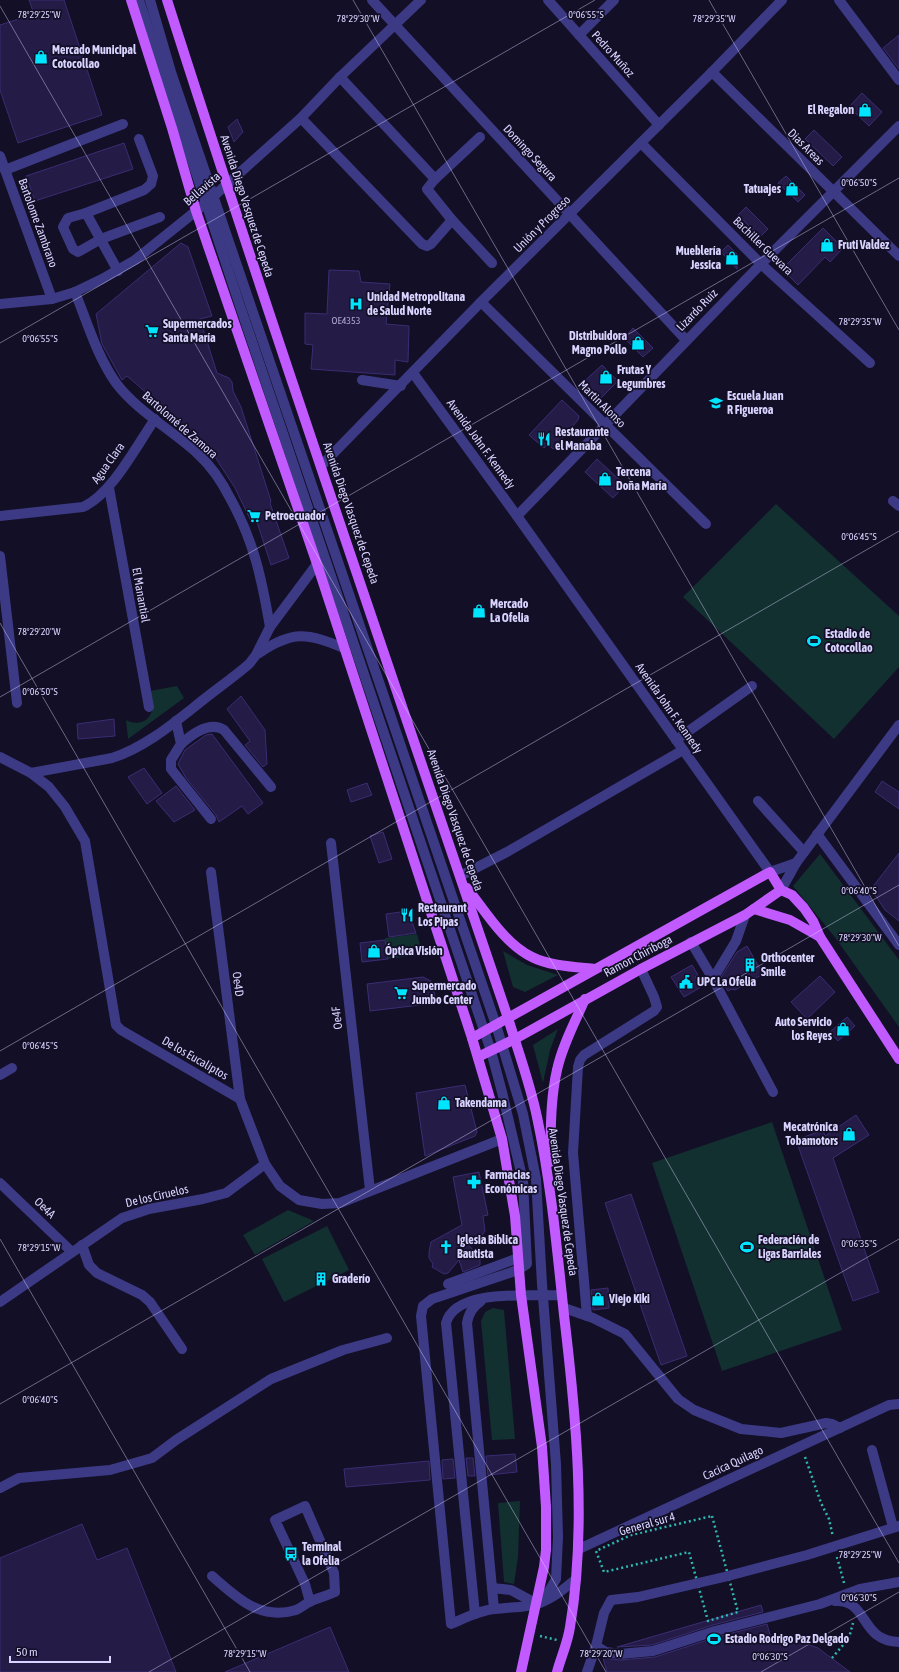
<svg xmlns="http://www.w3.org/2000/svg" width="899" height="1672" viewBox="0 0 899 1672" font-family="'Asap Condensed',sans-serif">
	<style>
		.green { fill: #12302f }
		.building { fill: #241b47; stroke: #3b2d73 }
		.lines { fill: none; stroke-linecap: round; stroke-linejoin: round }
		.path { stroke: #2fb8b0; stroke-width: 2.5; stroke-dasharray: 2 3; stroke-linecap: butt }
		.minor { stroke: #3d3a85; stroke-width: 10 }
		.major { stroke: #c25bff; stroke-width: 10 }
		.ticks { fill: none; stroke: #d9d4ff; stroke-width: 1; stroke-opacity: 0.45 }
		.labels { text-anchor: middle; stroke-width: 3.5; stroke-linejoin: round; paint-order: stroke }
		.number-label { font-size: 10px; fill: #aca6d1 }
		.poi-label { font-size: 12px; font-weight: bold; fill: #d9d4ff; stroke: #130f26; text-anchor: start }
		.street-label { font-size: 12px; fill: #d9d4ff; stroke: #130f26 }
		.ticks-label { font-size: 10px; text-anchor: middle; fill: #d9d4ff; stroke: #130f26; stroke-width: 3.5; stroke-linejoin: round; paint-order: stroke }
	</style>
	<rect width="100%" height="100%" fill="#130f26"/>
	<g class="green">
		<path d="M776,504L899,616V667L834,739L683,597Z"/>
		<path d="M177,686L184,698L128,739L126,720C135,725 149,724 152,710C153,705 150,696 150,691Z"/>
		<path d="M820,854L899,960V1027L834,936L793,886Z"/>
		<path d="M417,934L421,949L418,955L388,959L385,938Z"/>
		<path d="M503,951L527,965L558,975L525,992L513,987Z"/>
		<path d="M558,1029L550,1050L543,1083L533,1045Z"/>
		<path d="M772,1122L842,1330L722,1371L652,1163Z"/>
		<path d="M288,1210L314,1221L255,1255L243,1235Z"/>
		<path d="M327,1226L349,1270L284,1302L262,1259Z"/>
		<path d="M493,1308L504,1310L515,1439L492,1440L481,1321L485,1312Z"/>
		<path d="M520,1501L518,1557L514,1584L504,1582L498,1503Z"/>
	</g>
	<g class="building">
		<path d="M29,0H64L102,115L18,143L0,90V25L34,14Z"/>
		<path d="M899,35V69L883,48Z"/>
		<path d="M862,93L882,112L869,126L849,107Z"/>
		<path d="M237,119L243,132L234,142L228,127Z"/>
		<path d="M814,130L842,157L833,166L805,139Z"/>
		<path d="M124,143L133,169L35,201L26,176Z"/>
		<path d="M786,176L805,195L798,202L778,183Z"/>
		<path d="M746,207L768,229L760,237L738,215Z"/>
		<path d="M823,228L843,248L830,262L825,257L798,285L784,271V267Z"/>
		<path d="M181,243L188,247L212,316L200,319L217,373L229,378L232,382L233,391L241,407L271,501L270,503L289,558L271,565L256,519L252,523L235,488L215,457L195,435L127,376L122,380L102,344L96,314Z"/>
		<path d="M728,245L737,254V269L721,252Z"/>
		<path d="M329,270L359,271L361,282L390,284L386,324L409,326L408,362L395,360V375L311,369L313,345L305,344V313L327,314Z"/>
		<path d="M633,328L653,348L643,357L624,338Z"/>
		<path d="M602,365L618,381L599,400L592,401L578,387Z"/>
		<path d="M562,400L579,416L578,420L553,449L548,444L544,448L529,435Z"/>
		<path d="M597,459L625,485L613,498L585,472Z"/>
		<path d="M241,696L265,730L267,764L263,767L245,745L250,741L227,709Z"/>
		<path d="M114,719L115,736L78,739L77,724Z"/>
		<path d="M212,734L263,803L248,814L242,806L219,822L216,815L186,778L178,764L185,750L206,735Z"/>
		<path d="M144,768L162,793L147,804L128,777Z"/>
		<path d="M882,781L899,792V809L875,792Z"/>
		<path d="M367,783L372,795L351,802L347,790Z"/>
		<path d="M176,786L195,810L174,822L156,801Z"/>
		<path d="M383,832L392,859L379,863L370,836Z"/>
		<path d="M899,853V921L885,910L871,889Z"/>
		<path d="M408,911L416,933L389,937L386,914Z"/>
		<path d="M385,940L388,959L362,962L360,943Z"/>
		<path d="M747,946L763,974L735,990L732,989L728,991L720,979L737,952Z"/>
		<path d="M692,965L698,975L695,977L701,987L684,997L671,977Z"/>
		<path d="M820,976L835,992L807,1019L791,1002Z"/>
		<path d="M423,977L431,981L437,1003L370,1011L367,984Z"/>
		<path d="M847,1017L855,1026L838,1041L830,1032Z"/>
		<path d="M465,1085L477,1132L475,1136L425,1156L416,1093Z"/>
		<path d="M856,1115L869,1135L833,1158L879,1292L853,1301L796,1140L823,1130L825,1136Z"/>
		<path d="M479,1172L488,1215L483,1216L485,1231L481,1237L466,1242L480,1258V1265L463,1272L459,1260L448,1273L444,1274L432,1267L433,1264L429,1258V1252L431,1242L462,1225L453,1177Z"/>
		<path d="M631,1194L687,1356L661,1365L605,1203Z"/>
		<path d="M608,1288L609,1308L593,1310L591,1290Z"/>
		<path d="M515,1454L517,1472L488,1475L486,1456Z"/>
		<path d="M466,1458H473L475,1476H468Z"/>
		<path d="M453,1459L455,1478L443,1479L442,1460Z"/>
		<path d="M429,1461L430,1480L346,1487L344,1469Z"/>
		<path d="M82,1524L97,1560L127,1548L176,1672H0V1558Z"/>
		<path d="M761,1605L763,1612L713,1625L652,1645L617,1647Z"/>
		<path d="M767,1624L771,1638L798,1641L818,1648L850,1672H607L603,1658L620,1660L655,1657L717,1637Z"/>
		<path d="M330,1627L349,1672H225Z"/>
	</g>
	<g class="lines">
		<g class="path">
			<path d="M805,1457L821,1503L829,1519L833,1537"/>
			<path d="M712,1516L738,1612L708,1621L689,1552L604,1572L596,1551L631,1535Z"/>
			<path d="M837,1557L844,1583"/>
			<path d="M540,1636L557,1640"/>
			<path d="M832,1658L849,1638L853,1623"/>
		</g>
		<g class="minor">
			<path d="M139,0L239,303L491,1051L502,1092L523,1181L527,1264L518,1270L432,1299L423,1306L421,1316L451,1624C465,1618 480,1610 495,1609C509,1607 524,1608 537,1604C552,1599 564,1589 576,1579"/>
			<path d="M150,0L171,72L496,1025L523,1114L536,1179L542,1284L556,1464L558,1537L556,1579L549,1591L540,1601"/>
			<path d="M372,0L686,340"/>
			<path d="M548,0L659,125"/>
			<path d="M839,0L899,80"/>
			<path d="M579,35L614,0"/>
			<path d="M712,72L899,256"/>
			<path d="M340,77L435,179"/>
			<path d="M301,118L422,244L427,246L431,244L452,220"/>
			<path d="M480,137L435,179L427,189L452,220L492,263"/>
			<path d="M139,139L153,176L151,184L144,190L86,213L68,218L63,227L73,249L78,252L101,239L160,217"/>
			<path d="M641,143L761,264L870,363"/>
			<path d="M0,156L52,299"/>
			<path d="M5,170L123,124"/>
			<path d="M86,213L118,271"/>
			<path d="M75,292C87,322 97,356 116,383C136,410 173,431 198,454C212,467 222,482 230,498C254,541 262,580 270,627"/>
			<path d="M481,302L706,524"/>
			<path d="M0,304L52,299L75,292L102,279L135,260L206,203L301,118L340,77L421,0"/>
			<path d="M413,373L517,516L770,872L796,863"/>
			<path d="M362,380L401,386"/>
			<path d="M321,466L481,302L712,72L782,0"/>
			<path d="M109,488L149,707"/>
			<path d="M893,501L899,506"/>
			<path d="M0,516L83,507C112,494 137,445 155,419"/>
			<path d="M517,516L761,264L899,126"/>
			<path d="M0,556L17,703"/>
			<path d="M259,653C293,630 307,633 344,648"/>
			<path d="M176,721L181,744L171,760V769L211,819"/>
			<path d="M676,740L752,686"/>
			<path d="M181,744C192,734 210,721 224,730L271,787"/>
			<path d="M0,757L31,773L49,787L65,807L85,841L116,1025L121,1030L240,1099L265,1164L280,1186L299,1200L322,1204L340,1203L502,1139"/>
			<path d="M31,773L112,758C146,747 175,722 203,700C218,688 234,677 249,664L256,655L270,627L317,564"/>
			<path d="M758,801L804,852"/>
			<path d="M817,834L899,945"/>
			<path d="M331,843L370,1190"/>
			<path d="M211,872L240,1099"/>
			<path d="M460,876L507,852L683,750"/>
			<path d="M781,890L796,863L899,725"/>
			<path d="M745,915L736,941L713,979L773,1092"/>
			<path d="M691,942L713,979"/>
			<path d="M0,1075L12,1068"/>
			<path d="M0,1183L72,1252"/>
			<path d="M82,1245L89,1265L97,1273L142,1295L150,1302L182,1349"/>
			<path d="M448,1284L518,1258"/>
			<path d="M481,1301C473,1307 469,1312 467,1323L494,1609"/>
			<path d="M0,1302L122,1218L149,1209L203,1199L226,1193L265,1164"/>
			<path d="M564,1308L593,1318L625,1334L678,1399L694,1410L741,1429L781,1433L826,1423L832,1424L840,1428"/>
			<path d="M587,1316L573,1153L578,1067L580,1060L584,1055L654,1011L657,1007L654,997L641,969"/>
			<path d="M872,1450L893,1527"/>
			<path d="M0,1488L19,1478L110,1470L152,1458L176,1440L271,1379L343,1350L387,1338"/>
			<path d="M899,1526L807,1555L724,1577L638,1597L611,1600L604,1613L596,1646L606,1652L620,1654L653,1651L715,1631L820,1604L860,1589L899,1582"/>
			<path d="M579,1549L889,1405L899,1404"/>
			<path d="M212,1576C237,1598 260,1621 296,1610C301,1608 304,1605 309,1602C317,1598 326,1596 335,1592L334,1573L305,1506L275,1520L305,1584L310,1602"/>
			<path d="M492,1588L511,1590L537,1604"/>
			<path d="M835,1601C869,1599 859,1641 899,1642"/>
			<path d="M475,1614L446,1323C456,1287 534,1297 562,1295"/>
			<path d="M587,1672L596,1646"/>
		</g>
		<g class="major">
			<path d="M131,0L172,128L196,211L317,564L472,1038L502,1139L515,1216L521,1295L542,1447L546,1507V1550L544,1567L521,1672"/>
			<path d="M167,0C276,341 393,679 508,1018C518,1051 530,1083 537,1117C551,1182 557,1249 564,1315C576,1415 587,1527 570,1627C568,1642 561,1657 557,1672"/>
			<path d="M467,888C486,912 504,943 532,957C549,966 576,967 595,969"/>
			<path d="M754,909L790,920L820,937"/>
			<path d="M472,1038L770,872L781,890L792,895L804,908L813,921L820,937L899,1059"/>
			<path d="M478,1057L515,1039L641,969L745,915L781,890"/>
			<path d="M550,1162C551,1132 550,1100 557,1070C562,1046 575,1022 585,999"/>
		</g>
	</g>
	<path class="ticks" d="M353,0L899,946M709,0L899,330M0,6L899,1563M0,343L595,0M0,623L606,1672M0,697L899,178M0,1051L899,531M0,1239L250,1672M0,1404L899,885M149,1672L899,1239M761,1672L899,1592"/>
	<defs>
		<g id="shop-bare" transform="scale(1.08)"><path d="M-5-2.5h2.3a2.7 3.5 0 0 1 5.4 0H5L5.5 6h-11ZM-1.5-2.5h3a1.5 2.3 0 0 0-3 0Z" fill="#00e5ff" stroke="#130f26" stroke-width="2.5" paint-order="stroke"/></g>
		<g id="hospital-bare" transform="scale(1.08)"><path d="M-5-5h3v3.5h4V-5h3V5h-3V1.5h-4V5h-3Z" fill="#00e5ff" stroke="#130f26" stroke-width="2.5" paint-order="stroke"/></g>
		<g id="supermarket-bare" transform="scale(1.08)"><path d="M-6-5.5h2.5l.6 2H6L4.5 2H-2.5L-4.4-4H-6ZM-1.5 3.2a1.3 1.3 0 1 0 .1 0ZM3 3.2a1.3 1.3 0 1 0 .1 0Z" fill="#00e5ff" stroke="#130f26" stroke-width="2.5" paint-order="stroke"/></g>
		<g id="school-bare" transform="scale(1.08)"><path d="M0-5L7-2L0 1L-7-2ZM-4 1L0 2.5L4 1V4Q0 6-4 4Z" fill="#00e5ff" stroke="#130f26" stroke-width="2.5" paint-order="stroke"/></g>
		<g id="restaurant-bare" transform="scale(1.08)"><path d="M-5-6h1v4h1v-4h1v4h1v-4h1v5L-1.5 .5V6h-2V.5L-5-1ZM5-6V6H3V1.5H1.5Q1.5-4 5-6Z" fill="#00e5ff" stroke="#130f26" stroke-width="2.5" paint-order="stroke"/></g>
		<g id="stadium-bare" transform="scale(1.08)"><path d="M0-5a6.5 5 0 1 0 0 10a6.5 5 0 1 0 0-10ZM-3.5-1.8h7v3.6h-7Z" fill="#00e5ff" stroke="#130f26" stroke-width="2.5" paint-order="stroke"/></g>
		<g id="building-bare" transform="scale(1.08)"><path d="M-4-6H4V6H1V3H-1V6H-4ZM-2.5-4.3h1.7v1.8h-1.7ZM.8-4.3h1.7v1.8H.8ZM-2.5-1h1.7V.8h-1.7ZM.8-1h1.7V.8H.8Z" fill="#00e5ff" stroke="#130f26" stroke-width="2.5" paint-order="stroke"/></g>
		<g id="civic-bare" transform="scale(1.08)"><path d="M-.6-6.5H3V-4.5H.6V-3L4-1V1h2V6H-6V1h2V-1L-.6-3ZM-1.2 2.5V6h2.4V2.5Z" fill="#00e5ff" stroke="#130f26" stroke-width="2.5" paint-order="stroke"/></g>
		<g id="pharmacy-bare" transform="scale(1.08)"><path d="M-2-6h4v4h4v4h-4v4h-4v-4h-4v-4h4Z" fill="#00e5ff" stroke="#130f26" stroke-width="2.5" paint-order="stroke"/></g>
		<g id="church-bare" transform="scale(1.08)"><path d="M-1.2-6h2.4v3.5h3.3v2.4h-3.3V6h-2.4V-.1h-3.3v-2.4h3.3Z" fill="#00e5ff" stroke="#130f26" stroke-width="2.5" paint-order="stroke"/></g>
		<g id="bus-bare" transform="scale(1.08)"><path d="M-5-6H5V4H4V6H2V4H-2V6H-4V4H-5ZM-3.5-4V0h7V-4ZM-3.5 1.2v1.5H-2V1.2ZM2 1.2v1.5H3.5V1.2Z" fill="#00e5ff" stroke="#130f26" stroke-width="2.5" paint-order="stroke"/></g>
	</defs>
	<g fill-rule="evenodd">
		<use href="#shop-bare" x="41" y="57"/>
		<use href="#shop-bare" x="865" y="110"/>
		<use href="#shop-bare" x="792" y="189"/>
		<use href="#shop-bare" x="827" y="245"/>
		<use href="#shop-bare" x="732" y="258"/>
		<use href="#hospital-bare" x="356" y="304"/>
		<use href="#supermarket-bare" x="152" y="331"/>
		<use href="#shop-bare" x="638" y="343"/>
		<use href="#shop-bare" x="606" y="377"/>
		<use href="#school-bare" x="716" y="403"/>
		<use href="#restaurant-bare" x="544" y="439"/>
		<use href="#shop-bare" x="605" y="479"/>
		<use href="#supermarket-bare" x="254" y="516"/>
		<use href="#shop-bare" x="479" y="611"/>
		<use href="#stadium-bare" x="814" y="641"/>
		<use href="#restaurant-bare" x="407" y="915"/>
		<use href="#shop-bare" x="374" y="951"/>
		<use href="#building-bare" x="750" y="965"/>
		<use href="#civic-bare" x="686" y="982"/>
		<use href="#supermarket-bare" x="401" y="993"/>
		<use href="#shop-bare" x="843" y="1029"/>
		<use href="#shop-bare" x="444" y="1103"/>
		<use href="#shop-bare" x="849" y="1134"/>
		<use href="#pharmacy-bare" x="474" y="1182"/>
		<use href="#church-bare" x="446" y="1247"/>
		<use href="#stadium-bare" x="747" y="1247"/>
		<use href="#building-bare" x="321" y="1279"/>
		<use href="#shop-bare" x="598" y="1299"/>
		<use href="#bus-bare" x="291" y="1554"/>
		<use href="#stadium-bare" x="714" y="1639"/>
	</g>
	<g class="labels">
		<g class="number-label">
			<text x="346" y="324">OE4353</text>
		</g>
		<g class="poi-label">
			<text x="52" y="54">Mercado Municipal<tspan x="52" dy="14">Cotocollao</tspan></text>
			<text x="854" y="114" text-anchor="end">El Regalon</text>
			<text x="781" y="193" text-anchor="end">Tatuajes</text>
			<text x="838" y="249">Fruti Valdez</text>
			<text x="721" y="255" text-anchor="end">Mueblería<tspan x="721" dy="14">Jessica</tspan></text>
			<text x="367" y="301">Unidad Metropolitana<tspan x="367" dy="14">de Salud Norte</tspan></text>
			<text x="163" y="328">Supermercados<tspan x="163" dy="14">Santa María</tspan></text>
			<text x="627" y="340" text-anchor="end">Distribuidora<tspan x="627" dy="14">Magno Pollo</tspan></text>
			<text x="617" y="374">Frutas Y<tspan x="617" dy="14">Legumbres</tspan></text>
			<text x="727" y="400">Escuela Juan<tspan x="727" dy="14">R Figueroa</tspan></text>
			<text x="555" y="436">Restaurante<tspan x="555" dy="14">el Manaba</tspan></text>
			<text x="616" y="476">Tercena<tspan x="616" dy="14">Doña María</tspan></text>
			<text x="265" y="520">Petroecuador</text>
			<text x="490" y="608">Mercado<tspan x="490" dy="14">La Ofelia</tspan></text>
			<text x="825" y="638">Estadio de<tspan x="825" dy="14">Cotocollao</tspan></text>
			<text x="418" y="912">Restaurant<tspan x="418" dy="14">Los Pipas</tspan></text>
			<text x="385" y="955">Óptica Visión</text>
			<text x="761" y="962">Orthocenter<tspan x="761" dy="14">Smile</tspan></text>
			<text x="697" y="986">UPC La Ofelia</text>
			<text x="412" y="990">Supermercado<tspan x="412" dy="14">Jumbo Center</tspan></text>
			<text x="832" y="1026" text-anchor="end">Auto Servicio<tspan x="832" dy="14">los Reyes</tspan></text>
			<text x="455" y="1107">Takendama</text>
			<text x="838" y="1131" text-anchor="end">Mecatrónica<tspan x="838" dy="14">Tobamotors</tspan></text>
			<text x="485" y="1179">Farmacias<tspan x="485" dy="14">Económicas</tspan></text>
			<text x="457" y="1244">Iglesia Bíblica<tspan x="457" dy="14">Bautista</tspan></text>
			<text x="758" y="1244">Federación de<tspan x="758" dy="14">Ligas Barriales</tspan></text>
			<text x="332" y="1283">Graderío</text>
			<text x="609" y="1303">Viejo Kiki</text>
			<text x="302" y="1551">Terminal<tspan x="302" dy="14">la Ofelia</tspan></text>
			<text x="725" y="1643">Estadio Rodrigo Paz Delgado</text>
		</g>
		<g class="street-label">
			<text transform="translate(613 54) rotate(48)" y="4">Pedro Muñoz</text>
			<text transform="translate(806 147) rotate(45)" y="4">Dias Areas</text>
			<text transform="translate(530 153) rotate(47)" y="4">Domingo Segura</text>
			<text transform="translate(202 189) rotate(-41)" y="4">Bellavista</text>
			<text transform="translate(247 206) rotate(72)" y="4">Avenida Diego Vasquez de Cepeda</text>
			<text transform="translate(38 223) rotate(70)" y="4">Bartolome Zambrano</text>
			<text transform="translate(542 224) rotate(-45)" y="4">Unión y Progreso</text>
			<text transform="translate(763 246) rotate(44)" y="4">Bachiller Guevara</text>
			<text transform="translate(697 310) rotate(-46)" y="4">Lizardo Ruiz</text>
			<text transform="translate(602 404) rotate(45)" y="4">Martin Alonso</text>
			<text transform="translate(180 425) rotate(41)" y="4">Bartolomé de Zamora</text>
			<text transform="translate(481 444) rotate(54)" y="4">Avenida John F. Kennedy</text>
			<text transform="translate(108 463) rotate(-54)" y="4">Agua Clara</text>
			<text transform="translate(351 513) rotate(71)" y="4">Avenida Diego Vasquez de Cepeda</text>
			<text transform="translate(141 595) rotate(80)" y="4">El Manantial</text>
			<text transform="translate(669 708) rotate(55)" y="4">Avenida John F. Kennedy</text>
			<text transform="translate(455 820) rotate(71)" y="4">Avenida Diego Vasquez de Cepeda</text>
			<text transform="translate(638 956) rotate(-28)" y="4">Ramon Chiriboga</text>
			<text transform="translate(238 984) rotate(83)" y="4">Oe4D</text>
			<text transform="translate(337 1018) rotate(-96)" y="4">Oe4F</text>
			<text transform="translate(195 1058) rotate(30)" y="4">De los Eucaliptos</text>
			<text transform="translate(157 1196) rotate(-13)" y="4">De los Ciruelos</text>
			<text transform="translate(563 1202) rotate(82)" y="4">Avenida Diego Vasquez de Cepeda</text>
			<text transform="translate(45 1208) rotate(44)" y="4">Oe4A</text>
			<text transform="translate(733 1463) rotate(-25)" y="4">Cacica Quilago</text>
			<text transform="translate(647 1524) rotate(-16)" y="4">General sur 4</text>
		</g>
	</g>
	<g class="ticks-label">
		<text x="39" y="18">78°29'25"W</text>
		<text x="586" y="18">0°06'55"S</text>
		<text x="358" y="22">78°29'30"W</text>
		<text x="714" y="22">78°29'35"W</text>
		<text x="859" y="186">0°06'50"S</text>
		<text x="860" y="325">78°29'35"W</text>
		<text x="40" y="342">0°06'55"S</text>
		<text x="859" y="540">0°06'45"S</text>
		<text x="39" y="635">78°29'20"W</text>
		<text x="40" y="695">0°06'50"S</text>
		<text x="859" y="894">0°06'40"S</text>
		<text x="860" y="941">78°29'30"W</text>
		<text x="40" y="1049">0°06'45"S</text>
		<text x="859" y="1247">0°06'35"S</text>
		<text x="39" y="1251">78°29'15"W</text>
		<text x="40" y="1403">0°06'40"S</text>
		<text x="860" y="1558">78°29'25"W</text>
		<text x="859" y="1601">0°06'30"S</text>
		<text x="245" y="1657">78°29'15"W</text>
		<text x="601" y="1657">78°29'20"W</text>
		<text x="770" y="1660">0°06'30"S</text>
	</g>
	<path d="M10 1656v6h100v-6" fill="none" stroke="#d9d4ff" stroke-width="2"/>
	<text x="16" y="1656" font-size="12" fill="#d9d4ff" stroke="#130f26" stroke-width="3" paint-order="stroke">50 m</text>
</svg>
